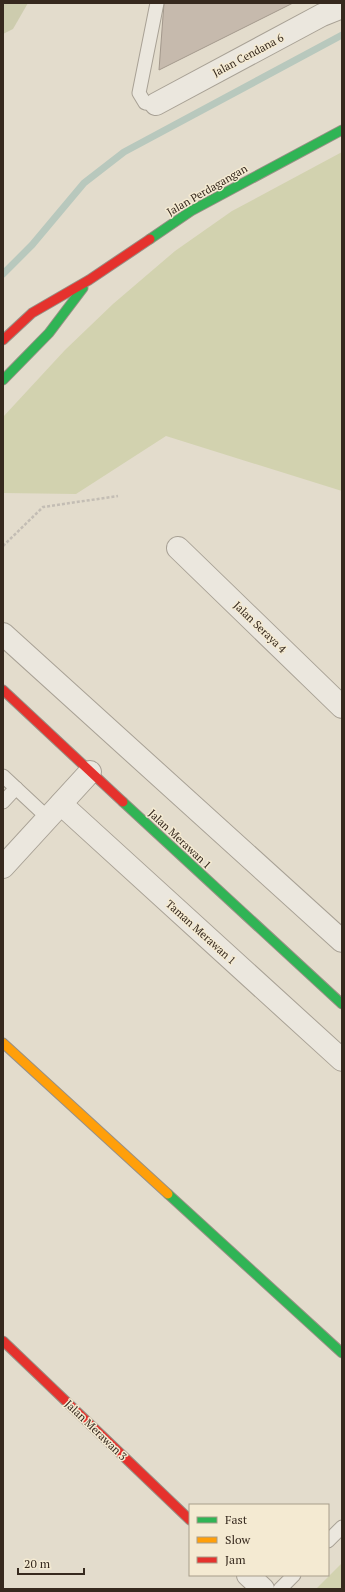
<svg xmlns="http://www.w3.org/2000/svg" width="345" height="1592" viewBox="0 0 345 1592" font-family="'PT Serif',serif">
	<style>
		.green { fill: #d2d2af }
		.cemetery { fill: #cdccae }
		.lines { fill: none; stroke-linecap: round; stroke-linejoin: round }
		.stream { stroke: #b8c8bd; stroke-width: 7 }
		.building { fill: #c6baad; stroke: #a3988c }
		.lane-casing { stroke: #a8a195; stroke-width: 15 }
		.street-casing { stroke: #a8a195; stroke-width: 24 }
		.fast-casing { stroke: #989085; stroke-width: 11 }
		.slow-casing { stroke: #989085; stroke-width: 11 }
		.jam-casing { stroke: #989085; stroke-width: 11 }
		.path { stroke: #c3bdb4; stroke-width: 2.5; stroke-dasharray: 3 2; stroke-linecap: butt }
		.lane { stroke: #ebe7de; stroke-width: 13 }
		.street { stroke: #ebe7de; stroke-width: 22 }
		.fast { stroke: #30b455; stroke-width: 9 }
		.slow { stroke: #ff9f0a; stroke-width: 9 }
		.jam { stroke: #e5322d; stroke-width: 9 }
		.labels { text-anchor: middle; stroke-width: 3; stroke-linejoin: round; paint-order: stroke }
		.street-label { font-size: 11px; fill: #36291e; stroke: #f4ead2 }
	</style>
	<rect width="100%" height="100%" fill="#e3dccc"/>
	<g class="green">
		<path d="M342,152V491L166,436L76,494L3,493V417L65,350L113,304L175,251L232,211Z"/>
		<path d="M342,1563V1589H316Z"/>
	</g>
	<path class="cemetery" d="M3,3H28L13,29L3,34Z"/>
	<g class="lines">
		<path class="stream" d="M3,274L32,245L84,183L124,152L342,35"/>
	</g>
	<path class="building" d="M164,3H293L159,70Z"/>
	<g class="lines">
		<g class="lane-casing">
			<g id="lane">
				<path d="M156,104L145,103L139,93L157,3"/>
				<path d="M3,776L48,818"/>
				<path d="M3,802L16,788"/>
				<path d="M328,1541L342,1527"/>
				<path d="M280,1589L294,1575"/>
			</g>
		</g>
		<g class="street-casing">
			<g id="street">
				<path d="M156,104L322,15L342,7"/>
				<path d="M178,548L342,707"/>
				<path d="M3,634L342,941"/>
				<path d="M61,804L342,1060"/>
				<path d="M3,867L90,772"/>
				<path d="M248,1575L263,1589"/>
			</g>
		</g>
		<g class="fast-casing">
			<g id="fast">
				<path d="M150,239L191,211L342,130"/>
				<path d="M3,380L49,333L83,288"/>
				<path d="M123,802L342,1004"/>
				<path d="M168,1194L342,1353"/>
			</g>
		</g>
		<g class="slow-casing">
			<path id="slow" d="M3,1043L168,1194"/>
		</g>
		<g class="jam-casing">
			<g id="jam">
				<path d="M3,340L32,313L89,280L150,239"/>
				<path d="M3,690L123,802"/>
				<path d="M3,1341L190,1520"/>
			</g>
		</g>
		<path class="path" d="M3,546L43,507L118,496"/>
		<use href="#lane" class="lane"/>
		<use href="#street" class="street"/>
		<use href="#fast" class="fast"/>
		<use href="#slow" class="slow"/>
		<use href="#jam" class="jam"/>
	</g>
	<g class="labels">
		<g class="street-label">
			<text transform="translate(248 55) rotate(-28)" y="4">Jalan Cendana 6</text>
			<text transform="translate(207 190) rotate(-30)" y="4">Jalan Perdagangan</text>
			<text transform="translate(260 627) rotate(44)" y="4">Jalan Seraya 4</text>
			<text transform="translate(180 839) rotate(43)" y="4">Jalan Merawan 1</text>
			<text transform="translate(201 932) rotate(42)" y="4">Taman Merawan 1</text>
			<text transform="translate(96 1430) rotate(44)" y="4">Jalan Merawan 3</text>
		</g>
	</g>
	<rect width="345" height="1592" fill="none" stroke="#36291e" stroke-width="8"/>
	<rect x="189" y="1504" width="140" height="72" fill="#f4ead2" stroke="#a89d8a"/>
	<rect x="197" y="1517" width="20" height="6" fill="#30b455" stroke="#a89d8a"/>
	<text x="225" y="1524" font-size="12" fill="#36291e">Fast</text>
	<rect x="197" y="1537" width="20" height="6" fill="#ff9f0a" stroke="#a89d8a"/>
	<text x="225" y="1544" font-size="12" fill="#36291e">Slow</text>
	<rect x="197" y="1557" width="20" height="6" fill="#e5322d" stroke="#a89d8a"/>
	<text x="225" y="1564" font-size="12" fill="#36291e">Jam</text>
	<path d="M18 1568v6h66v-6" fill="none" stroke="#36291e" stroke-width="2"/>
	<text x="24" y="1568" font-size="12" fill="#36291e" stroke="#f4ead2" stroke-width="3" paint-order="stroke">20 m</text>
</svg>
